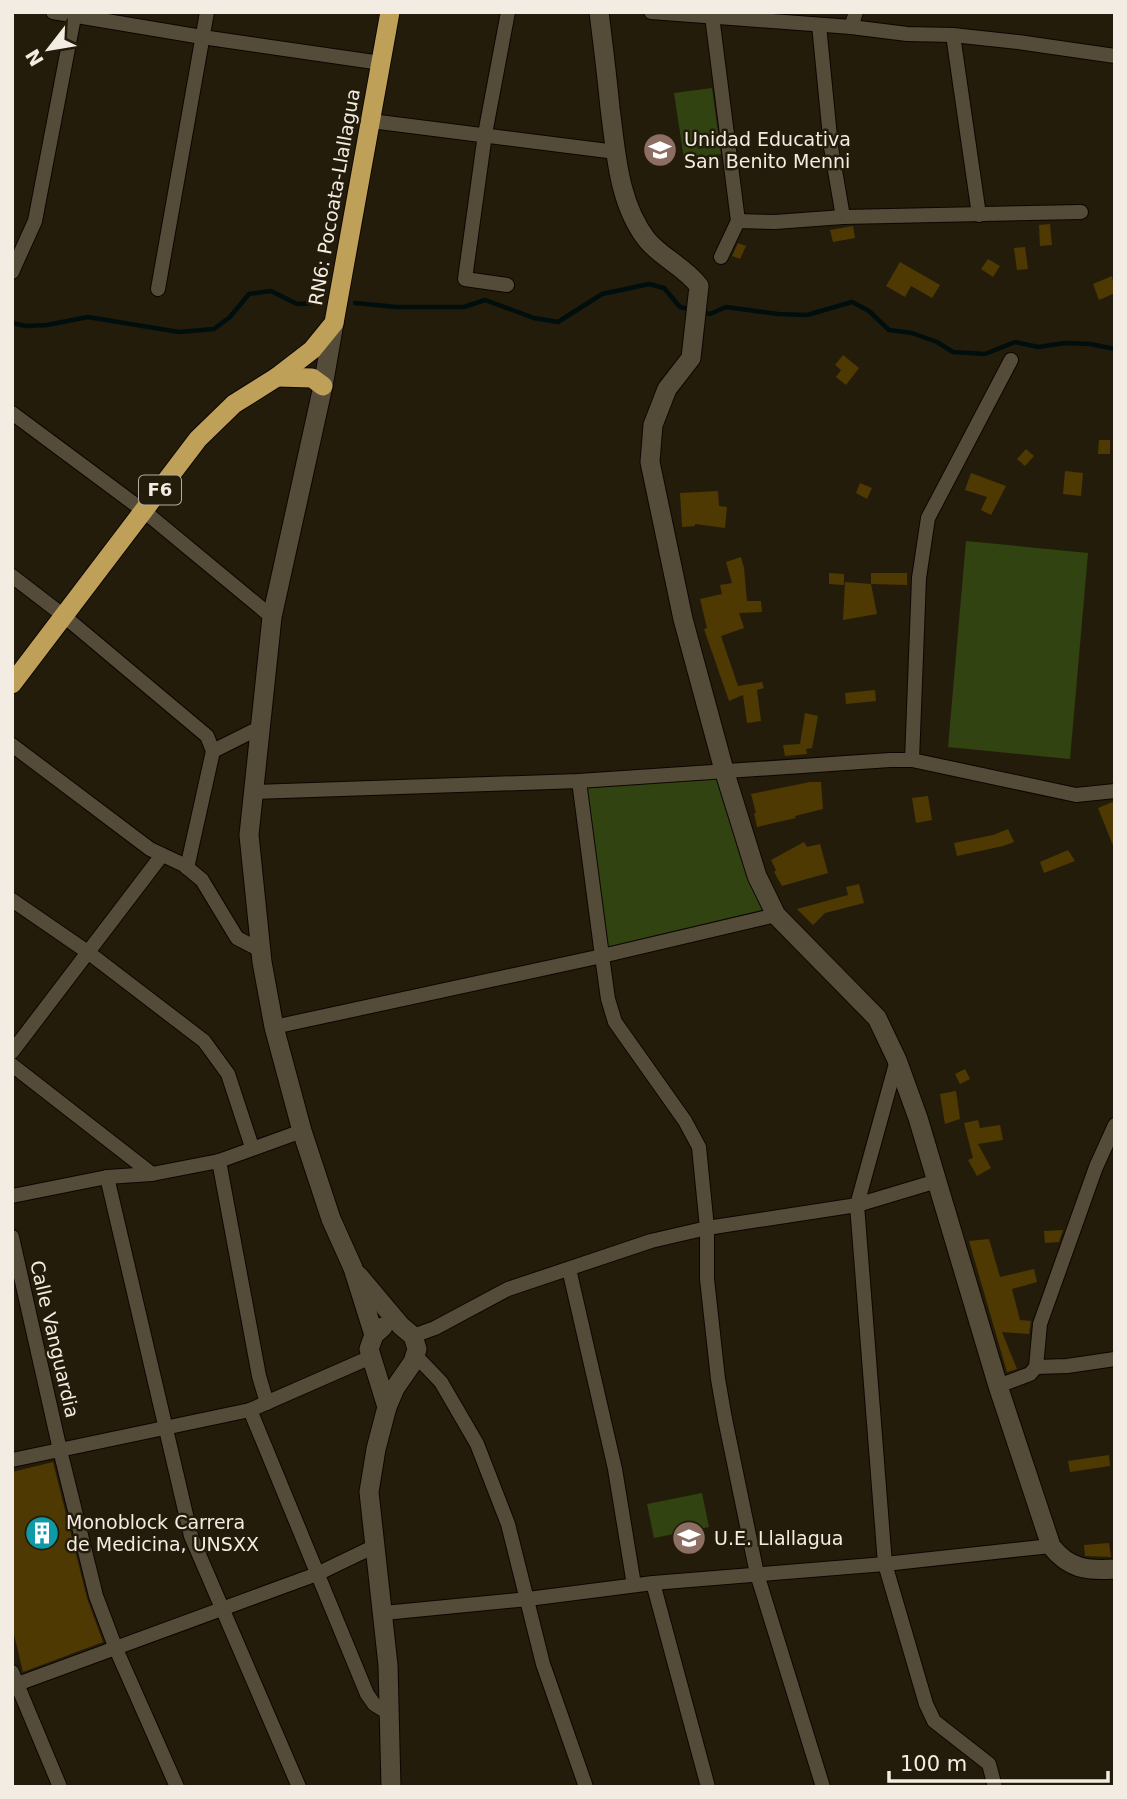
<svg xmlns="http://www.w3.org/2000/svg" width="1127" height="1799" viewBox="0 0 1127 1799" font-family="'DejaVu Sans',sans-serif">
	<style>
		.green { fill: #314310 }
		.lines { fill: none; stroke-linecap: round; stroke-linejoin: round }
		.stream { stroke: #010e0e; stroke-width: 4.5 }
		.building { fill: #4e3903 }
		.minor-casing { stroke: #0d0600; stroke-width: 16 }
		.tertiary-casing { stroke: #0d0600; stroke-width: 21 }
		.trunk-casing { stroke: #0d0600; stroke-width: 21 }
		.minor { stroke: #544b39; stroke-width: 14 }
		.tertiary { stroke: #544b39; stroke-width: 19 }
		.trunk { stroke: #bfa059; stroke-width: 19 }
		.labels { text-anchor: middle; stroke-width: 5; stroke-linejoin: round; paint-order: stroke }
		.shield { fill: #241c0b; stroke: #b4aea2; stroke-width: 2 }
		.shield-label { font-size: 18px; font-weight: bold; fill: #f2ece2 }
		.poi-label { font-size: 19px; fill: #f2ece2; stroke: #241c0b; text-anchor: start }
		.street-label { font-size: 19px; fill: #f2ece2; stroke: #241c0b }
	</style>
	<rect width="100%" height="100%" fill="#241c0b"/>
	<g class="green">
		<path d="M712,88L721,154L684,159L674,93Z"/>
		<path d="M966,541L1088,553L1070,759L948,747Z"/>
		<path d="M724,770L776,915L602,956L579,781Z"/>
		<path d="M702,1493L709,1527L654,1538L647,1504Z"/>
	</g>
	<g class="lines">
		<g class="stream">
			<path d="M355,303L396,307H464L485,300L534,318L558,322L602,294L649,284L664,288L680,307L692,310"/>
			<path d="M701,312L710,314L726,307L778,314L807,315L852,302L869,311L889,330L912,333L937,342L953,352L985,354L1015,342L1038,347L1065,343L1090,344L1115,349"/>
			<path d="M12,323L26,326L47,325L88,317L179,332L214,329L230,317L249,294L271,291L297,304L317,303"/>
		</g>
	</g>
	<g class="building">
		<path d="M1050,224L1052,245L1040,246L1039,225Z"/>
		<path d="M853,226L855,238L833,242L830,230Z"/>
		<path d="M738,243L746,246L740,259L732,256Z"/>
		<path d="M1025,247L1028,269L1017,270L1014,248Z"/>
		<path d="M988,259L1000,266L993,277L981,269Z"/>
		<path d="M900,262L940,285L932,298L911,286L905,297L886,286Z"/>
		<path d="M1112,276L1115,293L1099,300L1093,284Z"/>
		<path d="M843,355L859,368L846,385L836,377L841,370L835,365Z"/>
		<path d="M1099,440H1110V454H1098Z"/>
		<path d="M1026,449L1034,456L1025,466L1017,459Z"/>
		<path d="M1065,471L1083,473L1081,496L1063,494Z"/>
		<path d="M971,473L1006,486L991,515L981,510L987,497L965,490Z"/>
		<path d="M860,483L872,488L867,499L856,493Z"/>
		<path d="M718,491L719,506L727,507L725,528L695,524V526L682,527L680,493Z"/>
		<path d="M741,557L744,568L747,601H761L762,612L739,613L744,628L721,636L738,686L762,682L764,688L757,690L761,721L747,723L743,695L729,701L704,629L707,628L700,599L722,594L720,585L732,583L726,562Z"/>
		<path d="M829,573L844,574V585L829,584Z"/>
		<path d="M871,573H907V585L871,584L877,614L843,620L845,582L871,584Z"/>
		<path d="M875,690L876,701L846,704L845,693Z"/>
		<path d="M805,713L818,716L812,748L806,749L807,754L785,756L783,745L800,744Z"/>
		<path d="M810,782H821L823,809L795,816L796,818L757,827L754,813H756L751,794Z"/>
		<path d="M928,796L932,820L916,823L912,798Z"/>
		<path d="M1115,801V848H1114L1098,808Z"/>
		<path d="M1008,829L1014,842L1003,846L957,856L954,843L993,835Z"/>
		<path d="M804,842L807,847L820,844L828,873L782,886L774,872L776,870L771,860Z"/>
		<path d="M1068,850L1075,861L1044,873L1040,862Z"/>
		<path d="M859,884L864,903L825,913L813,925L797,909L848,895L846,887Z"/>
		<path d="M965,1069L970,1079L960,1084L955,1074Z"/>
		<path d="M956,1091L960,1119L945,1124L940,1094Z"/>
		<path d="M978,1120L980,1128L1000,1125L1003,1140L978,1144L991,1168L977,1176L968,1160L973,1158L964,1123Z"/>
		<path d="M1063,1230L1059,1242L1045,1243L1044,1231Z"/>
		<path d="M989,1239L1000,1277L1034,1269L1037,1282L1012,1289L1020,1320L1031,1321L1029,1334L1002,1332L1017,1369L1007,1372L969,1241Z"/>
		<path d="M1109,1455L1110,1466L1070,1472L1068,1461Z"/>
		<path d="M53,1462L87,1598L103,1642L23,1672L12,1626V1472Z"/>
		<path d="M1109,1543L1111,1557L1085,1556L1084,1545Z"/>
	</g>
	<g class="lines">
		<g class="minor-casing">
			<g id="minor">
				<path d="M53,12L202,37L381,63"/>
				<path d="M651,12L851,27L907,34L953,35L1018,42L1115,56"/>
				<path d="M712,16L738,221"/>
				<path d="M819,25L831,147L843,217"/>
				<path d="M851,27L856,12"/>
				<path d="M953,35L979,215"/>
				<path d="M371,121L616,152"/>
				<path d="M721,257L738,221L775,222L843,217L1081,212"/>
				<path d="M12,272L35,221L75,12"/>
				<path d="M507,285L465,279L485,134L508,12"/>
				<path d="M158,289L207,12"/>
				<path d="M12,413L144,511L272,617"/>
				<path d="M12,576L64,616L207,736L213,751L187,868"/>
				<path d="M12,745L150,849L184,865L202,880L237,938L260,950"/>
				<path d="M213,751L261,727"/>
				<path d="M912,760L919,578L928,518L1011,360"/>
				<path d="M579,781L602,956L608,999L615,1022L685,1121L699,1147L707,1228V1279L718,1379L725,1419L757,1574L823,1787"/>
				<path d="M253,792L579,781L890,760H912L1076,795L1115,791"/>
				<path d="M12,900L89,953L204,1041L228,1074L252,1147"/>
				<path d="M274,1027L602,956L776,915"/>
				<path d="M12,1052L162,855"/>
				<path d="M897,1060L857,1205L885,1564L926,1704L934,1721L989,1764L995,1787"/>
				<path d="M12,1065L152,1174"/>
				<path d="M219,1161L259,1376L267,1403"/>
				<path d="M107,1177L191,1536L299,1787"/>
				<path d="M12,1196L107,1177L152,1174L219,1161L302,1131"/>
				<path d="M12,1237L60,1450L96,1596L116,1649L177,1787"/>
				<path d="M569,1269L615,1469L634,1585"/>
				<path d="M413,1336L435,1328L508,1289L651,1241L707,1228L857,1205L937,1181"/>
				<path d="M416,1356L441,1382L477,1444L508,1524L543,1664L586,1787"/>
				<path d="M1036,1367L1067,1366L1115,1359"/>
				<path d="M998,1386L1030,1374L1036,1367L1040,1324L1096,1167L1115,1125"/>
				<path d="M250,1410L367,1694L374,1704L390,1714"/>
				<path d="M12,1460L250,1410L371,1357"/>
				<path d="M653,1583L708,1787"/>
				<path d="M384,1613L528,1599L653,1583L885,1564L1051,1546"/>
				<path d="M12,1672L60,1787"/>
				<path d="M12,1686L317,1574L375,1546"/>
			</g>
		</g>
		<g class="tertiary-casing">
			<g id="tertiary">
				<path d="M599,12C603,44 607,76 610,108C616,152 618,203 647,240C662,258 685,267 699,286L691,358L667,389L653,425L650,462L683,619L724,770L757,876L776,915L877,1018L897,1060L918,1118L998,1386L1051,1546C1069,1569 1087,1571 1115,1569"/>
				<path d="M334,323L323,386L272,617L249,835L262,962L274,1027L302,1131L331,1219L353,1268L374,1335"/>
				<path d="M358,1275L401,1326L413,1336L417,1349L413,1362L395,1388L387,1407L376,1449L369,1492L388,1665L391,1787"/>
				<path d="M383,1327L374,1335L369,1349L387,1407"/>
			</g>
		</g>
		<g class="trunk-casing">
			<g id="trunk">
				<path d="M277,377L312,378L323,386"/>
				<path d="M12,684L198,439L234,404L277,377L312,350L334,323L390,12"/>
			</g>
		</g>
		<use href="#minor" class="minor"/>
		<use href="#tertiary" class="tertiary"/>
		<use href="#trunk" class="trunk"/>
	</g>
	<defs>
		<g id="school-disc" transform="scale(1.75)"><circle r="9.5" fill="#8d6e63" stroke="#241c0b"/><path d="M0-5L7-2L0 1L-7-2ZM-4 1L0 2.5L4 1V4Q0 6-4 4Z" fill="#fff"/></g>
		<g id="building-disc" transform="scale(1.75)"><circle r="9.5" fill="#0f9aa8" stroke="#241c0b"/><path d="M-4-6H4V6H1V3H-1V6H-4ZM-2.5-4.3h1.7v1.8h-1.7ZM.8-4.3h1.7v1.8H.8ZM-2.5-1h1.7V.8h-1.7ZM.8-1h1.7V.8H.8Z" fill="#fff"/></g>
	</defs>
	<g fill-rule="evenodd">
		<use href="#school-disc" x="660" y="150"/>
		<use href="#building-disc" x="42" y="1533"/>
		<use href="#school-disc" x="689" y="1538"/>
	</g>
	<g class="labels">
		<rect class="shield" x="139" y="475.5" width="42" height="29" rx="5"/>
		<g class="shield-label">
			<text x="160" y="496">F6</text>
		</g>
		<g class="poi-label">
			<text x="684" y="146">Unidad Educativa<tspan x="684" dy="22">San Benito Menni</tspan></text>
			<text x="66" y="1529">Monoblock Carrera<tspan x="66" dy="22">de Medicina, UNSXX</tspan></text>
			<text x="714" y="1545">U.E. Llallagua</text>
		</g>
		<g class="street-label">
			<text transform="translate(334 197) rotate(-80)" y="7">RN6: Pocoata-Llallagua</text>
			<text transform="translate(55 1339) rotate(77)" y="7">Calle Vanguardia</text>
		</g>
	</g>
	<rect width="1127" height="1799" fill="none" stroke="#f2ece2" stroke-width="28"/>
	<g transform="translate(49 49) rotate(239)" stroke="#241c0b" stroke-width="5" paint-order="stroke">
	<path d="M0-5L12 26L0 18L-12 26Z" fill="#f2ece2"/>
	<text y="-10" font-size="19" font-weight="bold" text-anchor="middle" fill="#f2ece2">N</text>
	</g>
	<path d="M889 1771v10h219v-10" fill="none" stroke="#f2ece2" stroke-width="3.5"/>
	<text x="900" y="1771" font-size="21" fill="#f2ece2" stroke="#241c0b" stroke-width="5" paint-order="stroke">100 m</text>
</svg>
